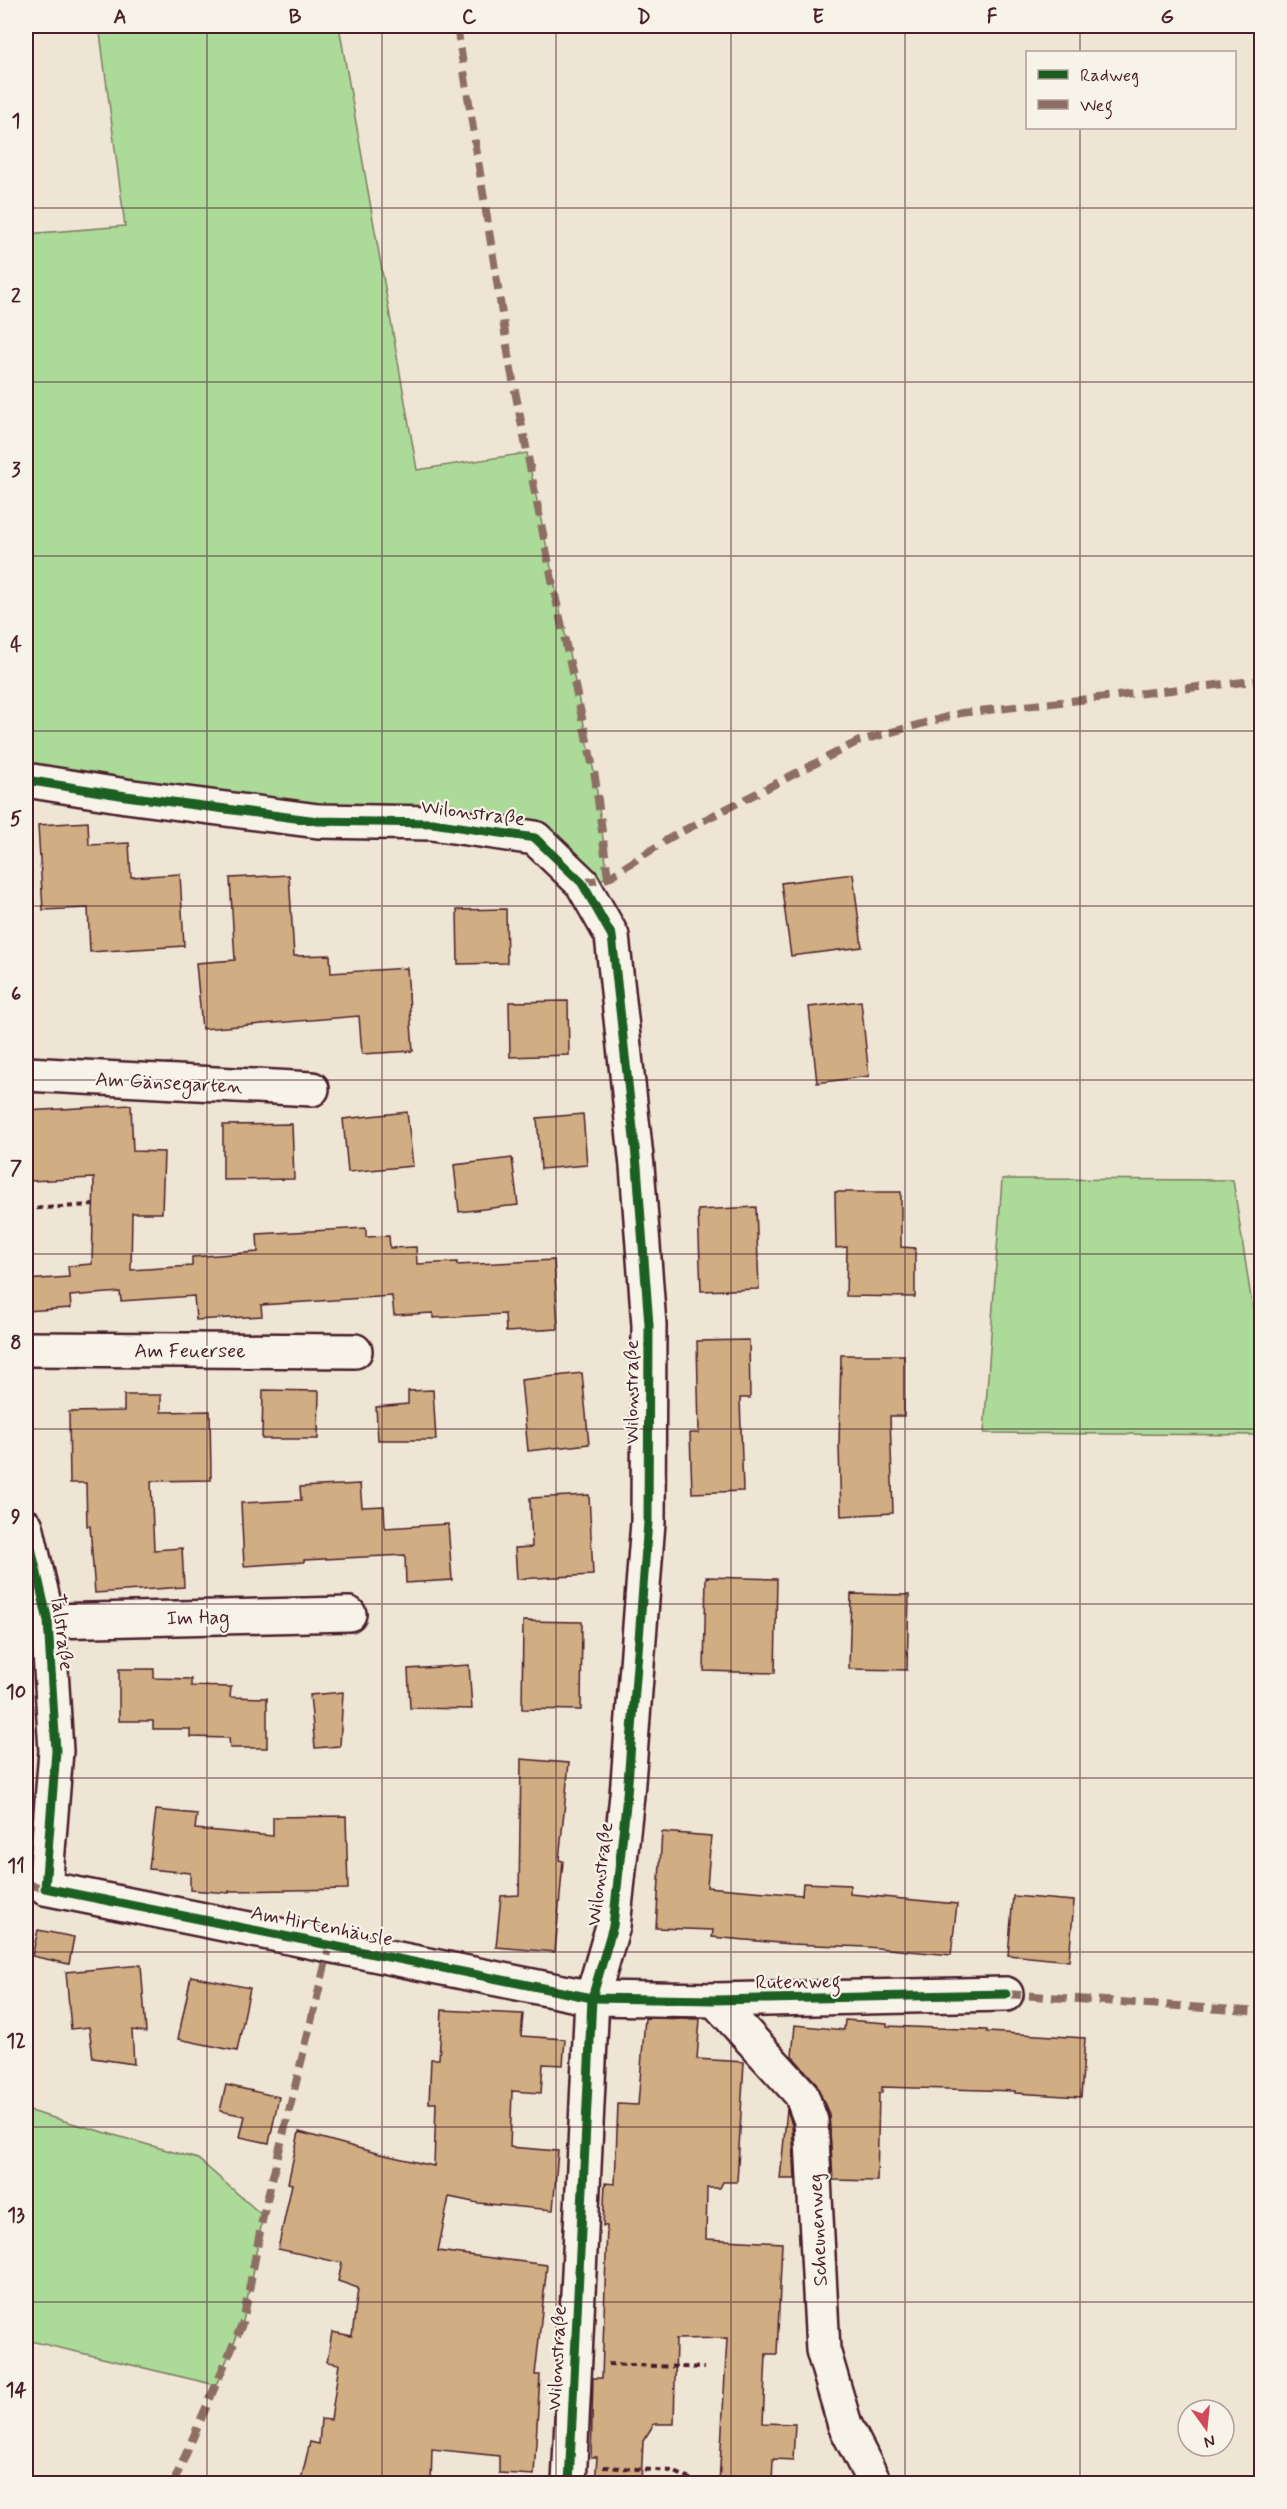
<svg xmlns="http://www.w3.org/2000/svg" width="1287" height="2509" viewBox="0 0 1287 2509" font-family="Mynerve,sans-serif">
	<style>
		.green { fill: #acda99; stroke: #7b7c62; stroke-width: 1.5 }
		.building { fill: #d0ad83; stroke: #4a1f2b; stroke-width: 1.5 }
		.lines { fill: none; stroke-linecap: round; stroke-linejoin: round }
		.minor-casing { stroke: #4a1f2b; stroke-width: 38 }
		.path { stroke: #4a1f2b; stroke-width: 4; stroke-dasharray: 6 4.5; stroke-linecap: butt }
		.minor { stroke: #f7f3e8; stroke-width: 33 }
		.quiet { stroke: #8d6e63; stroke-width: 8; stroke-dasharray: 15 8; stroke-linecap: butt }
		.cycleway-casing { stroke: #f7f3e8; stroke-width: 13 }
		.cycleway { stroke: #1b5e20; stroke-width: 9 }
		.grid { fill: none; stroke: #4a1f2b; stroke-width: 1.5; stroke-opacity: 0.55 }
		.labels { text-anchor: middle; stroke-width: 4.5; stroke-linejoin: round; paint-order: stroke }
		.street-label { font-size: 20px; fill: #4a1f2b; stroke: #f7f3e8 }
		.neatline { fill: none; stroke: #4a1f2b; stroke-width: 2 }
		.grid-label { font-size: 20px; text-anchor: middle; font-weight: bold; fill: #4a1f2b }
	</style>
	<rect width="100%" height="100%" fill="#efe5d4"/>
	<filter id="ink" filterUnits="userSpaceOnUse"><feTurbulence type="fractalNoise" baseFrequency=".0167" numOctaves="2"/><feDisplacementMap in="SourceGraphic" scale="12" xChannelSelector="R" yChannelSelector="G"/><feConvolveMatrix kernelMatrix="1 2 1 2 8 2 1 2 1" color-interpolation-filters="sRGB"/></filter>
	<g filter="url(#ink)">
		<g class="green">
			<path d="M150,26H339L417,470L527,453L595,777L608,878L582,883L535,838L26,780V234L125,226L100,33Z"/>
			<path d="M1002,1179L1233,1180L1261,1364V1435L984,1433Z"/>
			<path d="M26,2110L198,2159L263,2216L243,2322L216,2385L26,2340Z"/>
		</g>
		<g class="building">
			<path d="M88,822L89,845L129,843L131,877L180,874L184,946L90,952L88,908L43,910L38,825Z"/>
			<path d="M853,874L862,947L791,956L781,883Z"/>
			<path d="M289,875L294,956L330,955L331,973L407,968L413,1051L362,1054L359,1016L202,1029L196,963L235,960L230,878Z"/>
			<path d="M506,909L507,963L458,964L457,910Z"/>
			<path d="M568,1001L569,1055L510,1057L509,1002Z"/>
			<path d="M861,1001L869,1076L817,1083L809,1007Z"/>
			<path d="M131,1105L133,1151L164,1152L162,1213H132L131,1270L192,1266V1257L258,1252L257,1234L366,1228V1237L389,1236L390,1248L416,1247L417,1264L457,1262V1265L554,1260L558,1329L506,1332L505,1314L433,1318V1313L394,1315L392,1296L261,1305L262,1316L196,1320L194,1296L121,1301L120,1292L70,1296L71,1308L26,1311V1280L69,1277L68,1266L92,1264L94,1178L29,1181L26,1111Z"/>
			<path d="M407,1112L413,1166L348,1172L343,1119Z"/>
			<path d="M583,1114L587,1165L541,1169L537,1118Z"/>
			<path d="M292,1124L294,1179L223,1180V1125Z"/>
			<path d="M512,1158L518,1205L459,1212L454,1165Z"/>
			<path d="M835,1192H901V1247L915,1248V1297L846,1296L847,1247L836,1248Z"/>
			<path d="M756,1207L759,1289L701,1291L698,1210Z"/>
			<path d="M749,1340L750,1398H740L743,1491L692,1493L690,1433H699L697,1341Z"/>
			<path d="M841,1355H904V1416H890L893,1513L841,1516L839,1447Z"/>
			<path d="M582,1373L589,1444L528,1451L521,1380Z"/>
			<path d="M263,1390L319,1391L318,1439H262Z"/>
			<path d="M433,1390L436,1440H378L376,1407L408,1404V1391Z"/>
			<path d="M124,1395H161V1412L210,1411L211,1480L151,1481L154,1550L182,1548L184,1587L95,1593L90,1526H87L86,1483H70L69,1412L124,1411Z"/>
			<path d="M360,1484L362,1507L384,1506L385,1528L448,1524L452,1580L406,1583L405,1555L304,1560V1562L244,1566L241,1503L301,1500L300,1487Z"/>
			<path d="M589,1495L593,1575L517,1579L515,1548L532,1547L530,1498Z"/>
			<path d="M706,1577L777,1579L775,1673L704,1671Z"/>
			<path d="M851,1594L909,1595L907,1670L849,1669Z"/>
			<path d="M523,1621L582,1622L581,1710L522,1709Z"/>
			<path d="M469,1665L472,1709L410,1708L408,1669Z"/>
			<path d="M119,1669H154V1678L191,1679V1686L231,1687L230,1697L267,1698V1748H230L229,1738L190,1737V1729H153V1721H119Z"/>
			<path d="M343,1692L340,1746L315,1748L310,1695Z"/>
			<path d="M521,1759L569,1763L559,1860L563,1861L555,1952L496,1947L501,1896L519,1895Z"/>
			<path d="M156,1810L197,1814L195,1829L273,1836V1817L346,1816L348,1889L229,1891V1893L190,1890V1873L149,1869Z"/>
			<path d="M662,1832L711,1836L707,1887L802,1895L803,1883L850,1885V1894L957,1904L951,1955L867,1947L790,1944L712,1937L713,1930L656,1928Z"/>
			<path d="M1013,1896L1074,1901L1069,1961L1008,1955Z"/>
			<path d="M38,1930L74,1937L69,1964L32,1956Z"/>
			<path d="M141,1965L146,2032L132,2030L134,2064L93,2058L89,2027L71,2029L66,1972Z"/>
			<path d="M191,1976L250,1988L237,2051L178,2039Z"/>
			<path d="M442,2010L523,2014L521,2036L565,2039L563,2065L543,2064L541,2093L512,2091L510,2147L558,2151L553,2210L478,2203L449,2197L438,2251L547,2265L535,2375H540L534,2475L499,2473V2456L432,2449L431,2484H300L310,2442L319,2444L321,2419L331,2420L339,2364L327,2362L332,2332L352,2336L358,2288L338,2281L342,2263L278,2249L292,2184L288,2183L299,2132L380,2154L434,2166L436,2103H429L431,2059H439Z"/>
			<path d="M645,2018L700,2019L697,2059L744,2062L737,2182H723L720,2188H707L706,2239L782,2243L777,2354H766L763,2423L795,2424L793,2460L773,2459L772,2484H719L727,2338L676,2339L674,2424H654L643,2441L641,2484H595L597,2457H591L593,2378H602L607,2226H603L605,2183L615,2184L618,2104L638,2105Z"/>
			<path d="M845,2020L887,2023V2026L987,2030V2032L1085,2038L1081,2097L1015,2093V2091L882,2087V2093H879L877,2181L833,2180L829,2114L815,2082L792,2056L795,2025L844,2030Z"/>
			<path d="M226,2085L279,2097L269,2143L240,2137L245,2116L220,2111Z"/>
			<path d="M787,2109L792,2125L795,2179H780Z"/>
		</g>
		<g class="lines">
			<g class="minor-casing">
				<g id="minor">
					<path d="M26,780L126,796L318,821L432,823L535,838L582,883L612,936L637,1166L649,1325L648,1522L627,1795L613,1926L592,1998L569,2484"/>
					<path d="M26,1074L312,1089"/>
					<path d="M26,1349L355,1351"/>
					<path d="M26,1526L48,1621L56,1751L45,1888L592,1998L715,2000L1006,1994"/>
					<path d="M48,1621L349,1614"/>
					<path d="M715,2000L801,2094L811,2121L823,2350L845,2425L875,2484"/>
				</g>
			</g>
			<g class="path">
				<path d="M26,1209L93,1205"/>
				<path d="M608,2364L704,2368"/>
				<path d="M603,2467L673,2471L698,2483"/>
			</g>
			<use href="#minor" class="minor"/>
			<g class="quiet">
				<path d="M457,26L510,365L555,595L595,777L608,878"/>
				<path d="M582,883L608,878L673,836L859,741L961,713L1262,680"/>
				<path d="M26,1884L45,1888"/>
				<path d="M1006,1994L1262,2012"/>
				<path d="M177,2484L176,2477L243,2322L263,2216L330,1945"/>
			</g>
			<g class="cycleway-casing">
				<g id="cycleway">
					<path d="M26,780L126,796L318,821L432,823L535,838L582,883L612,936L637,1166L649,1325L648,1522L627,1795L613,1926L592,1998L569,2484"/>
					<path d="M26,1526L48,1621L56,1751L45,1888L592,1998L715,2000L1006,1994"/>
				</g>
			</g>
			<use href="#cycleway" class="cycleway"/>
		</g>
	</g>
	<path class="grid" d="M207,26V2484M382,26V2484M556,26V2484M731,26V2484M905,26V2484M1080,26V52M1080,128V2484M26,208H1262M26,382H1262M26,556H1262M26,731H1262M26,906H1262M26,1080H1262M26,1254H1262M26,1429H1262M26,1604H1262M26,1778H1262M26,1952H1262M26,2127H1262M26,2302H1262"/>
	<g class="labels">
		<g class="street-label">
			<text transform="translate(473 812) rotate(7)" y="7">Wilonstraße</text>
			<text transform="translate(169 1082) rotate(3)" y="7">Am Gänsegarten</text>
			<text x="190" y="1357">Am Feuersee</text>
			<text transform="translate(631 1392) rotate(-90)" y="7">Wilonstraße</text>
			<text transform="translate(198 1617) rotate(-1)" y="7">Im Hag</text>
			<text transform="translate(63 1632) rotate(83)" y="7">Talstraße</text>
			<text transform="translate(599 1874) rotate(-83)" y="7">Wilonstraße</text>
			<text transform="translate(322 1925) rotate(11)" y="7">Am Hirtenhäusle</text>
			<text transform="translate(798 1981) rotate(-1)" y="7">Rutenweg</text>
			<text transform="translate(817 2230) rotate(-93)" y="7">Scheunenweg</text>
			<text transform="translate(556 2358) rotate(-87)" y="7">Wilonstraße</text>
		</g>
	</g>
	<rect width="1287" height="2509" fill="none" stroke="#f7f3e8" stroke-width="66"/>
	<rect x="1026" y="51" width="210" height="78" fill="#f7f3e8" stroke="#b29e9c" stroke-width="1.5"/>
	<rect x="1038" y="70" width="30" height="9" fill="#1b5e20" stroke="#b29e9c" stroke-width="1.5"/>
	<text x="1080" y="81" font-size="18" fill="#4a1f2b">Radweg</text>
	<rect x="1038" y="100" width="30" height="9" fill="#8d6e63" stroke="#b29e9c" stroke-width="1.5"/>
	<text x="1080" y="111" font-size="18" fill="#4a1f2b">Weg</text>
	<g transform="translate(1206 2428) rotate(165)"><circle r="28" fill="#f7f3e8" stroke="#b29e9c" stroke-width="1.5"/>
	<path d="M0-4.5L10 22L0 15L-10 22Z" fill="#d1495b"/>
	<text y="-9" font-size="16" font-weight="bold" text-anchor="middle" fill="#4a1f2b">N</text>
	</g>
	<rect x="33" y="33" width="1221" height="2443" class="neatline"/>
	<g class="grid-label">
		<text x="120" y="23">A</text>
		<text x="295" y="23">B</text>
		<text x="469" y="23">C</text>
		<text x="644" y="23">D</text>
		<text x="818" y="23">E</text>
		<text x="992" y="23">F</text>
		<text x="1167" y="23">G</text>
		<text x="16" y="127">1</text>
		<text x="16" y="302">2</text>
		<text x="16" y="476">3</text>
		<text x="16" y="651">4</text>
		<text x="16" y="825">5</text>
		<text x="16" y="1000">6</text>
		<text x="16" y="1174">7</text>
		<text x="16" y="1349">8</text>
		<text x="16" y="1523">9</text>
		<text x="16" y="1698">10</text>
		<text x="16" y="1872">11</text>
		<text x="16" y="2047">12</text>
		<text x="16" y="2221">13</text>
		<text x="16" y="2396">14</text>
	</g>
</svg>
